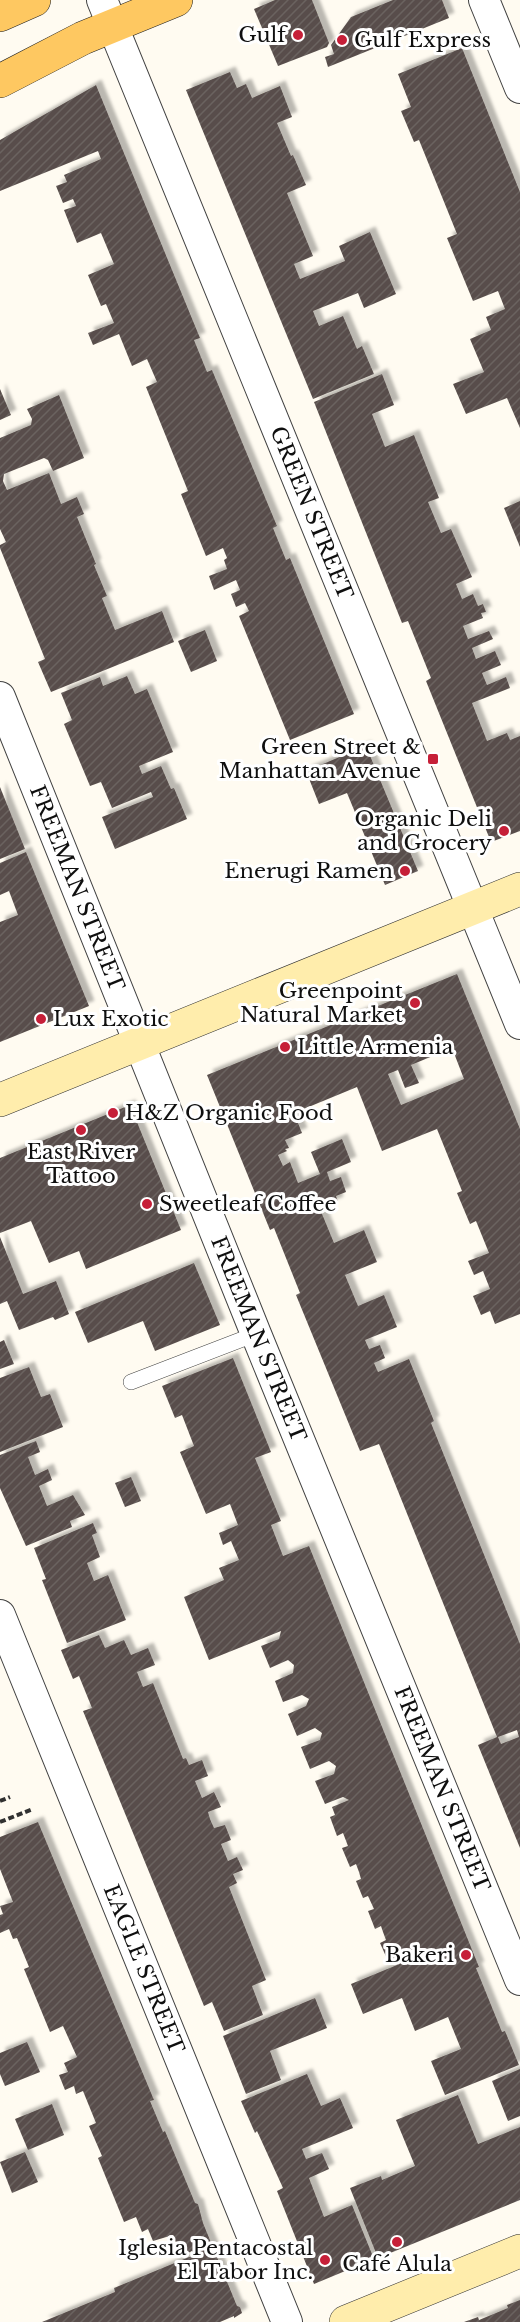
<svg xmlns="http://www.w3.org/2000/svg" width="520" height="2322" viewBox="0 0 520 2322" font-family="'Libre Baskerville',serif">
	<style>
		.building { fill: url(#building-hatch); fill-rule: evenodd; filter: url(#shadow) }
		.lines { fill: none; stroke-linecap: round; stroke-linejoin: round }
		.lane-casing { stroke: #424242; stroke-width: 16 }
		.street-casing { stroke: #424242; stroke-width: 32 }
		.secondary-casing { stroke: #313131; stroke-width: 34 }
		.primary-casing { stroke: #202020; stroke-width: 34 }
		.path { stroke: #313131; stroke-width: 4; stroke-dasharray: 6 3; stroke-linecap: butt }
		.lane { stroke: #fff; stroke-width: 15 }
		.street { stroke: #fff; stroke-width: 30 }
		.secondary { stroke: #ffedac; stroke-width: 33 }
		.primary { stroke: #fec861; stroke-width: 33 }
		.poi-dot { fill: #c61f38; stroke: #fff; stroke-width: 2 }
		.labels { text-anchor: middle; stroke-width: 6; stroke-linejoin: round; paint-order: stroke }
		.poi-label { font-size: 21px; fill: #0f0f0f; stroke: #fff; text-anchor: end }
		.street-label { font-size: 21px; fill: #0f0f0f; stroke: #fff }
	</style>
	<defs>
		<pattern id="building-hatch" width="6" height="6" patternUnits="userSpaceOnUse" patternTransform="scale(1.5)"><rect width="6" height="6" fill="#584e4b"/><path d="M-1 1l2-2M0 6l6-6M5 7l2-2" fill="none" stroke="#6b6361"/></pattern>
		<filter id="shadow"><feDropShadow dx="5.5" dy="-5.5" stdDeviation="1.5" flood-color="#0004"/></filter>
	</defs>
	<rect width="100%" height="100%" fill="#fffbf1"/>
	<g class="building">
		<path d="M275,0H312L329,43L327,47L278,66L254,9Z"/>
		<path d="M393,0H442L449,18L328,67L325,57L334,54L331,45L351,17Z"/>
		<path d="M462,48L520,192V428L507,398L466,414L453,384L484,372L470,339L491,330L486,317L505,309L498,291L473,301L447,238L457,234L419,140L414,142L401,111L411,107L398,74Z"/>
		<path d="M230,72L237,88L246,84L252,98L280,86L292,117L277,123L291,156L293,155L306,185L287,193L313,256L294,264L300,279L345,261L339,246L370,232L396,294L364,308L358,293L313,311L319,326L343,316L357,349L362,346L374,374L313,399L186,90Z"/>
		<path d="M96,85L200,338L194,340L207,372L212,370L277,526L273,528L286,560L290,558L354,714L290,740L239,616L249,611L245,603L236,607L231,594L240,590L236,580L214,590L209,576L227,569L224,560L227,558L223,548L206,556L181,494L188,491L146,387L157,382L147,359L132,366L119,334L93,345L88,333L114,323L106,304L101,306L88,275L114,264L101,233L77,243L64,210L76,206L73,199L63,203L56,186L67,182L64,175L101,159L98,151L0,191V140Z"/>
		<path d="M382,374L394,405L372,414L385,447L414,435L439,498L428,502L441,533L451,529L472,577L456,584L462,599L473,594L478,606L483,604L486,612L481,613L483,618L463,626L468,639L489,631L493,639L472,648L476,659L495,651L501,665L482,673L487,685L506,677L510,688L472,703L487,741L507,733L510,740L520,736V831L491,842L426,681L431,678L408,621L402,623L314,402Z"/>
		<path d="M0,389L11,415L0,420Z"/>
		<path d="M59,395L84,458L53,471L48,460L44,458L4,474L3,481L7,490L49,473L61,504L77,497L84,514L77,517L96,564L94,565L107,596L102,598L115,630L162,611L174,642L51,692L38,662L45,659L0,548V545L6,542L0,529V438L31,425L32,419L27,409Z"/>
		<path d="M520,501V547L504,508Z"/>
		<path d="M205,630L217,661L191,672L178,641Z"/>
		<path d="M127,676L135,694L147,689L173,752L139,766L142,774L161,766L171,789L174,788L187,819L115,849L102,817L153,797L151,792L112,808L101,782L90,786L64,724L72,720L61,693L100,677L103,686Z"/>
		<path d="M366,746L418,871L385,885L347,793L319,804L306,771Z"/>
		<path d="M0,787L25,849L0,859Z"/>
		<path d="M26,852L89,1006L0,1042V922L18,915L9,891L0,895V863Z"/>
		<path d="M457,974L520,1129V1314L495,1324L490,1311L481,1315L473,1296L490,1289L483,1271L474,1275L468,1261L489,1253L476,1221L470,1224L457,1193L462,1191L437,1129L382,1151L357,1087L294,1113L302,1133L285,1140L289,1148L285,1149L287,1151L278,1155L283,1166L290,1162L298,1183L320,1174L311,1152L342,1139L351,1162L327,1172L330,1181L341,1177L346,1192L336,1196L338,1202L320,1209L334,1243L364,1230L377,1262L345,1275L358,1306L384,1295L397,1327L365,1340L369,1349L380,1345L385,1358L374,1363L378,1372L409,1359L434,1421L431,1423L520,1644V1848L478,1745L497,1737L379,1444L360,1451L296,1295L300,1293L274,1228L270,1230L207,1075ZM452,1048L464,1079L401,1105L388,1074L398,1070L405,1088L419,1083L411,1065ZM517,1730L519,1737L501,1744L498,1737Z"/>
		<path d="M130,1105L181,1230L86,1269L79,1251L49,1263L31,1221L0,1233V1158Z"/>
		<path d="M0,1237L23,1294L56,1281L69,1314L55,1320L53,1317L19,1330L7,1301L0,1304Z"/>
		<path d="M194,1263L220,1325L155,1351L143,1321L88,1343L75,1312Z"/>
		<path d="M4,1340L14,1364L0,1369V1342Z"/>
		<path d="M233,1358L271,1452L255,1458L281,1521L271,1525L283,1556L309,1546L479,1967L476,1968L502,2032L505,2031L519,2065L445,2095L431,2061L461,2049L448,2017L415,2031L402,1998L363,2014L351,1984L397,1965L394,1959L388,1961L380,1943L386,1940L383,1932L381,1926L375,1929L368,1911L374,1909L368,1896L363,1898L356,1881L361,1879L359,1872L356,1864L350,1867L342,1848L348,1846L343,1833L337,1836L330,1817L335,1815L332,1807L349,1800L343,1797L325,1804L315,1781L334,1774L336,1766L329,1761L310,1769L301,1747L320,1740L322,1733L315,1728L297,1736L288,1714L306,1706L309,1699L302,1695L283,1702L275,1681L293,1673L294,1665L288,1660L270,1668L261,1646L279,1639L281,1631L209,1660L184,1597L224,1580L219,1568L239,1560L231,1541L223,1545L219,1533L238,1525L230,1504L206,1514L180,1452L194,1446L182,1415L175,1418L162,1386Z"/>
		<path d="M29,1367L41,1397L50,1394L63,1427L0,1452V1378Z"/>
		<path d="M36,1441L40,1452L28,1457L35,1475L48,1469L52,1480L39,1486L47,1506L73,1495L85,1515L70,1521L72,1527L26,1546L0,1488V1455Z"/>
		<path d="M131,1477L141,1501L125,1507L115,1483Z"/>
		<path d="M93,1523L97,1533L92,1535L100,1557L87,1563L94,1581L108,1575L126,1620L67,1643L42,1580L46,1579L34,1548Z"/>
		<path d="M99,1635L105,1648L124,1640L131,1655L148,1648L155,1665L137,1672L143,1687L153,1683L183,1759L186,1758L189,1765L202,1760L208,1776L195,1781L202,1798L214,1792L221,1807L208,1812L210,1819L214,1828L225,1825L231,1840L221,1844L228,1861L237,1857L243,1870L233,1874L237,1883L229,1887L266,1980L252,1986L263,2015L224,2031L212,2002L204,2006L83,1711L92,1708L79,1676L73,1679L61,1650Z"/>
		<path d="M38,1822L154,2100L150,2101L163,2132L165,2131L195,2203L198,2204L203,2223L237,2306L240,2307L242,2313L234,2318V2316L220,2322H42L115,2292L114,2288L194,2255L192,2251L186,2254L184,2248L179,2250L173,2235L153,2241L148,2229L142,2232L136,2217L124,2222L98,2158L102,2156L89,2126L96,2123L83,2091L76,2094L74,2086L65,2090L59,2075L68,2072L64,2063L77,2057L63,2026L50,2032L24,1969L29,1967L17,1938L13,1939L9,1929L0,1933V1915L3,1914L0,1906L13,1902L0,1869V1837Z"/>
		<path d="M315,1998L327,2028L270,2051L281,2080L246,2094L223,2036Z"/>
		<path d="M27,2042L40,2072L5,2086L0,2074V2053Z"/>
		<path d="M520,2069V2116L508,2121L492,2081Z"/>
		<path d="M307,2074L321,2106L340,2098L353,2128L302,2149L306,2159L322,2153L329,2169L309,2178L324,2217L352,2205L374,2259L314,2284L277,2191L283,2188L257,2131L255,2133L241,2101Z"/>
		<path d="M458,2095L478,2144L520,2127V2200L378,2258L350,2188L381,2176L382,2180L415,2166L396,2120Z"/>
		<path d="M52,2104L64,2135L28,2150L15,2119Z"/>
		<path d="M25,2152L38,2182L12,2193L0,2162Z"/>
		<path d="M520,2300V2322H464L478,2317L479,2320L508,2308L507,2305Z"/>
	</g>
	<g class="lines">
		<g class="lane-casing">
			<path id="lane" d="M131,1382L256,1334"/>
		</g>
		<g class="street-casing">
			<g id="street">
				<path id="s1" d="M102,0L520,1024"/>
				<path d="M484,0L520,88"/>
				<path id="s2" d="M0,697L256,1334L520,1980"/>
				<path id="s3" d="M0,1615L287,2322"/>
			</g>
		</g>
		<g class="secondary-casing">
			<g id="secondary">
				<path d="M0,1100L520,889"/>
				<path d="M346,2322L520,2251"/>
			</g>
		</g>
		<g class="primary-casing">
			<g id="primary">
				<path d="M0,15L34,0"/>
				<path d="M0,81L83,38L176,0"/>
			</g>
		</g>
		<g class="path">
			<path d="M0,1801L10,1797"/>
			<path d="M0,1822L33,1809"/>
		</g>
		<use href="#lane" class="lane"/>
		<use href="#street" class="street"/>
		<use href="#secondary" class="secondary"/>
		<use href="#primary" class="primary"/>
	</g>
	<g class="poi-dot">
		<circle cx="298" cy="35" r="6"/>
		<circle cx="342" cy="40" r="6"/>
		<rect x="427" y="753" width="12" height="12" rx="3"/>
		<circle cx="504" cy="831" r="6"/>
		<circle cx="405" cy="871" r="6"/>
		<circle cx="415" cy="1003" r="6"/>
		<circle cx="41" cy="1019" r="6"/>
		<circle cx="285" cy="1047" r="6"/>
		<circle cx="113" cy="1113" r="6"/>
		<circle cx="81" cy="1130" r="6"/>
		<circle cx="147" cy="1204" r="6"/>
		<circle cx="466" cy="1955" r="6"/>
		<circle cx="397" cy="2242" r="6"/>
		<circle cx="325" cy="2260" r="6"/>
	</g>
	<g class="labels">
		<g class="poi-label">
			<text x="286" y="42">Gulf</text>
			<text x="354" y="47" text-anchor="start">Gulf Express</text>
			<text x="421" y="754">Green Street &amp;<tspan x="421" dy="24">Manhattan Avenue</tspan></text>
			<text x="492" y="826">Organic Deli<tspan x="492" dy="24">and Grocery</tspan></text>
			<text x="393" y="878">Enerugi Ramen</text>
			<text x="403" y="998">Greenpoint<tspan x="403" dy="24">Natural Market</tspan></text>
			<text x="53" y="1026" text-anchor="start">Lux Exotic</text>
			<text x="297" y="1054" text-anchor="start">Little Armenia</text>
			<text x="125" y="1120" text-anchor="start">H&amp;Z Organic Food</text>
			<text x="81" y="1159" text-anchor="middle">East River<tspan x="81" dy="24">Tattoo</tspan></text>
			<text x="159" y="1211" text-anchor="start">Sweetleaf Coffee</text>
			<text x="454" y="1962">Bakeri</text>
			<text x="313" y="2255">Iglesia Pentacostal<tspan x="313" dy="24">El Tabor Inc.</tspan></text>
			<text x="397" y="2271" text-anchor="middle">Café Alula</text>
		</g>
		<g class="street-label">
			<text dy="7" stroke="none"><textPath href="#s1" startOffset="554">GREEN STREET</textPath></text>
			<text dy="7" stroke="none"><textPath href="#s2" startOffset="206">FREEMAN STREET</textPath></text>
			<text dy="7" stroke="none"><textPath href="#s2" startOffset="692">FREEMAN STREET</textPath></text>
			<text dy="7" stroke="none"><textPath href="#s2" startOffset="1178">FREEMAN STREET</textPath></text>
			<text dy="7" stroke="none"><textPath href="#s3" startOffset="382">EAGLE STREET</textPath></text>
		</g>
	</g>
</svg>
